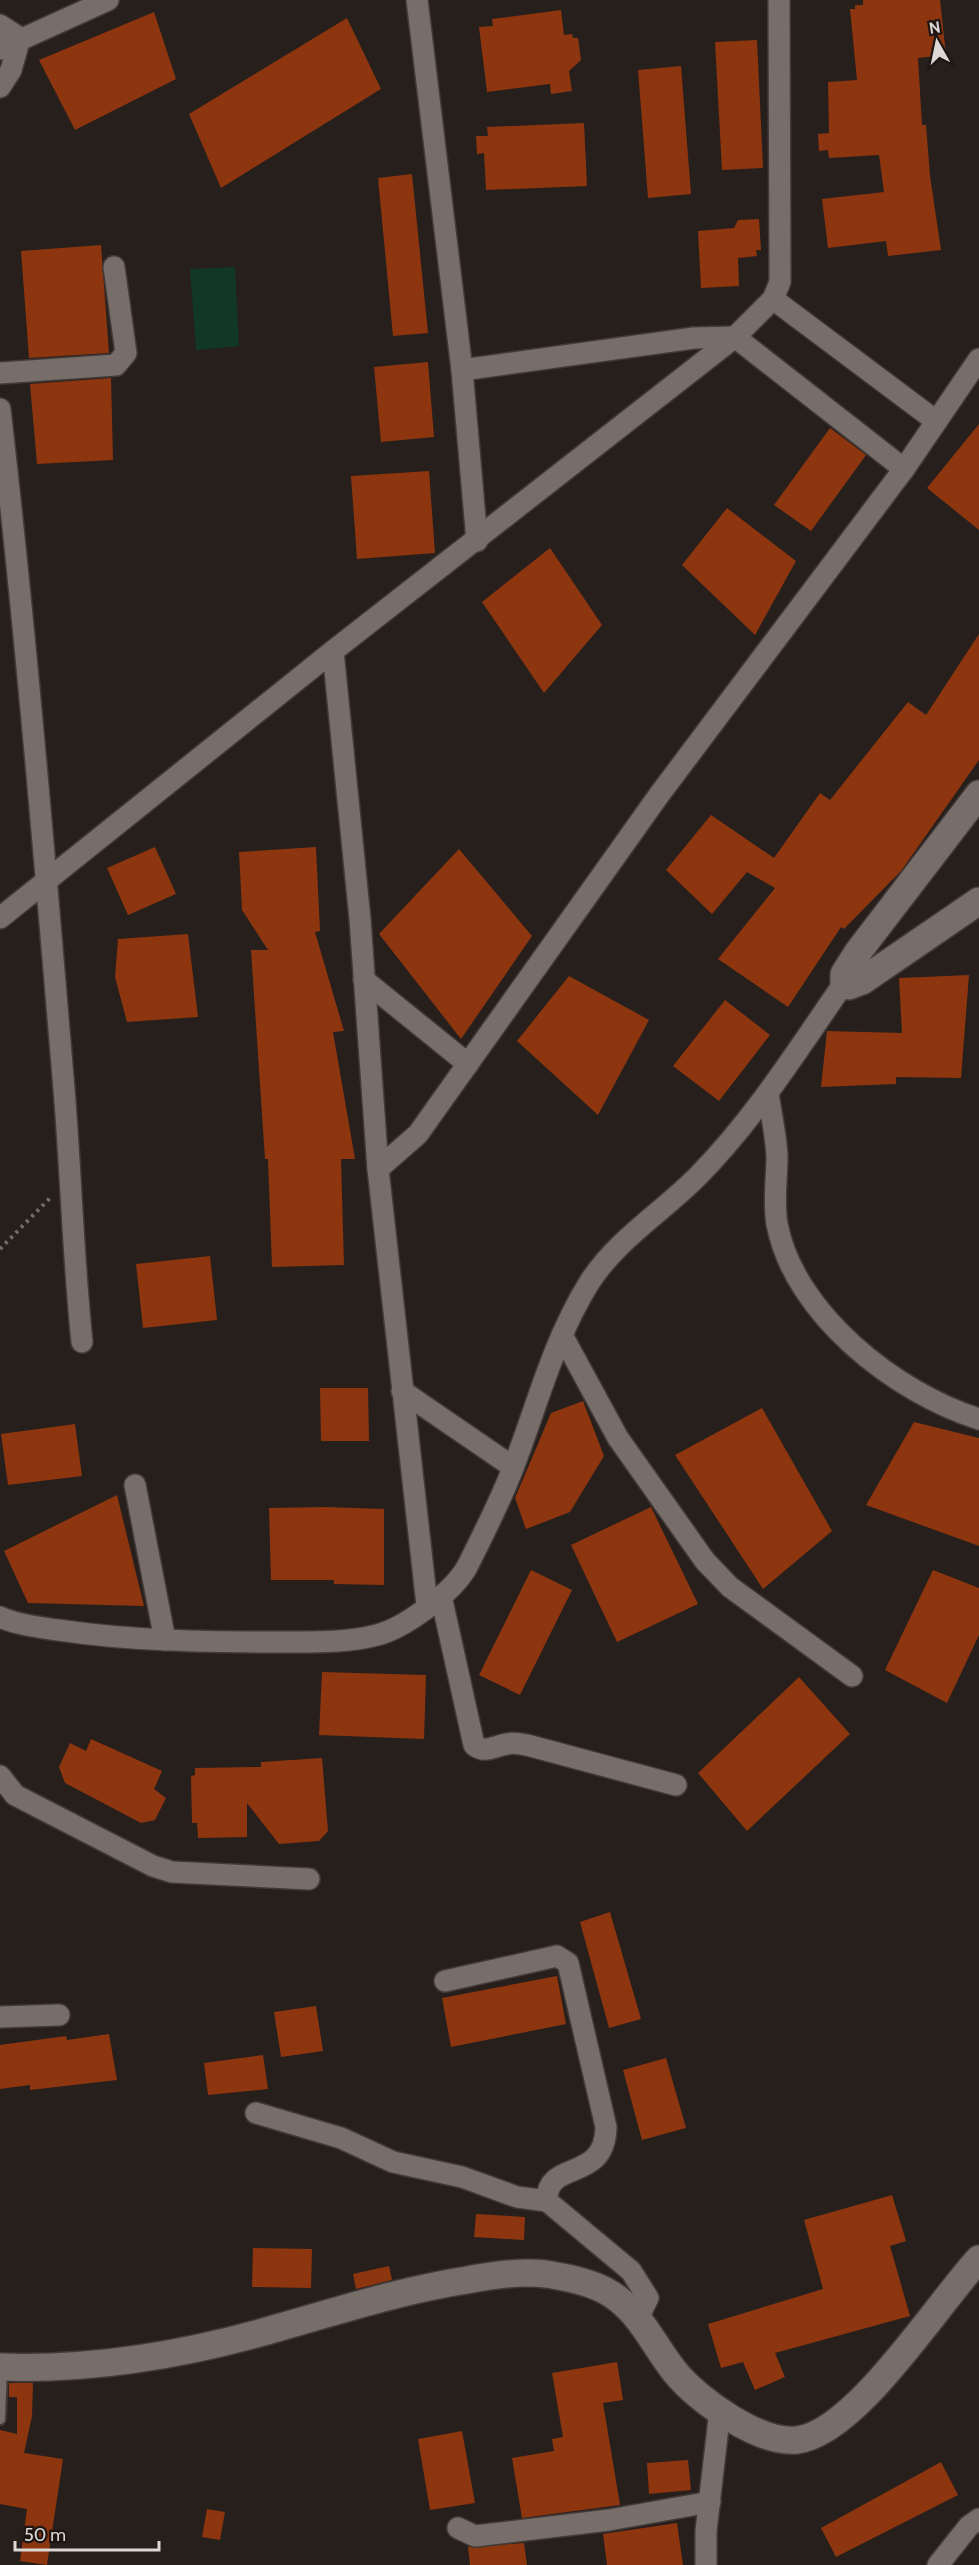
<svg xmlns="http://www.w3.org/2000/svg" width="979" height="2565" viewBox="0 0 979 2565" font-family="Cabin,sans-serif">
	<style>
		.green { fill: #113827 }
		.building { fill: #8c350e }
		.lines { fill: none; stroke-linecap: round; stroke-linejoin: round }
		.service-casing { stroke: #413a38; stroke-width: 14 }
		.minor-casing { stroke: #413a38; stroke-width: 24 }
		.tertiary-casing { stroke: #413a38; stroke-width: 30 }
		.path { stroke: #726b68; stroke-width: 4; stroke-dasharray: 3 4.5; stroke-linecap: butt }
		.service { stroke: #776d69; stroke-width: 10 }
		.minor { stroke: #776d69; stroke-width: 21 }
		.tertiary { stroke: #776d69; stroke-width: 27 }
	</style>
	<rect width="100%" height="100%" fill="#271f1c"/>
	<path class="green" d="M235,267L239,346L196,350L190,269Z"/>
	<g class="building">
		<path d="M863,0H940L946,55L918,58L922,125H926L930,176L941,250L888,256L886,241L828,248L822,199L884,192L879,155L829,158L828,150L819,151L818,134L829,133L828,82L857,80L850,9H855V5H863Z"/>
		<path d="M561,10L564,35L572,34L573,38H578L581,60L569,71L572,91L551,94L550,84L487,92L479,27L493,26L492,19Z"/>
		<path d="M154,12L176,79L75,130L39,60Z"/>
		<path d="M347,18L381,89L221,188L189,114Z"/>
		<path d="M757,40L763,168L722,170L715,42Z"/>
		<path d="M681,66L691,194L648,198L638,70Z"/>
		<path d="M584,123L587,186L486,190L484,153L477,154L476,136H488L487,127Z"/>
		<path d="M412,174L428,333L393,336L378,178Z"/>
		<path d="M759,219L761,250H756L757,256L738,258L739,286L701,288L698,231L734,228L738,220Z"/>
		<path d="M101,245L109,353L29,358L21,251Z"/>
		<path d="M428,362L434,437L381,442L374,367Z"/>
		<path d="M111,378L113,460L37,464L30,384Z"/>
		<path d="M979,424V530L927,488Z"/>
		<path d="M830,428L866,455L811,531L774,505Z"/>
		<path d="M429,471L435,553L357,559L351,476Z"/>
		<path d="M727,508L796,561L755,635L682,565Z"/>
		<path d="M550,548L602,625L544,693L482,602Z"/>
		<path d="M979,634V760L901,871L844,929L841,927L788,1007L718,959L775,888L747,872L712,914L666,870L711,815L774,858L820,793L830,800L908,702L926,715Z"/>
		<path d="M155,847L176,894L128,915L107,868Z"/>
		<path d="M316,847L320,931L315,932L344,1031L333,1032L355,1159H341L344,1265L272,1267L268,1159H265L251,950H268L242,910L239,852Z"/>
		<path d="M459,849L532,936L461,1039L379,934Z"/>
		<path d="M188,934L198,1017L127,1022L115,977L118,939Z"/>
		<path d="M969,975L961,1078L896,1077V1084L821,1087L827,1031L902,1033L899,978Z"/>
		<path d="M569,976L649,1020L598,1115L517,1041Z"/>
		<path d="M725,1000L770,1035L719,1101L673,1066Z"/>
		<path d="M210,1256L217,1320L143,1328L136,1264Z"/>
		<path d="M320,1388H368L369,1441H321Z"/>
		<path d="M583,1401L604,1456L570,1512L526,1529L515,1498L551,1413Z"/>
		<path d="M762,1408L832,1531L763,1589L675,1455Z"/>
		<path d="M914,1422L979,1438V1546L866,1505Z"/>
		<path d="M75,1424L82,1476L8,1485L1,1434Z"/>
		<path d="M117,1495L144,1606L28,1603L4,1551Z"/>
		<path d="M326,1507L384,1509V1585L334,1584V1580H271L269,1508Z"/>
		<path d="M651,1507L698,1604L617,1642L571,1545Z"/>
		<path d="M531,1570L572,1590L520,1695L479,1675Z"/>
		<path d="M933,1570L979,1588V1635L947,1703L885,1670Z"/>
		<path d="M322,1672L426,1675L424,1739L319,1735Z"/>
		<path d="M799,1677L850,1734L747,1831L698,1773Z"/>
		<path d="M91,1739L162,1771L154,1789L166,1798L155,1820L141,1823L65,1783L59,1767L70,1743L86,1751Z"/>
		<path d="M322,1758L328,1831L319,1841L279,1844L247,1803V1837L198,1838L197,1823H192L191,1776L195,1775V1768L261,1767V1762Z"/>
		<path d="M610,1912L641,2019L609,2028L580,1922Z"/>
		<path d="M557,1976L566,2024L451,2047L442,1998Z"/>
		<path d="M316,2006L323,2051L281,2057L274,2012Z"/>
		<path d="M109,2034L117,2080L30,2090V2085L0,2089V2045L66,2036L67,2040Z"/>
		<path d="M263,2055L268,2089L208,2095L204,2063Z"/>
		<path d="M666,2058L686,2128L642,2140L623,2070Z"/>
		<path d="M892,2195L906,2241L890,2246L910,2316L775,2353L785,2377L755,2390L743,2362L721,2368L708,2324L823,2289L804,2220Z"/>
		<path d="M476,2214L525,2217L524,2240L474,2237Z"/>
		<path d="M253,2248L312,2249L311,2288L252,2287Z"/>
		<path d="M389,2266L392,2280L356,2289L353,2274Z"/>
		<path d="M617,2362L623,2400L603,2403L620,2505L522,2518L512,2458L554,2451L552,2439L563,2437L552,2373Z"/>
		<path d="M9,2383H33L32,2416L24,2453L63,2459L47,2565L20,2561L27,2509L0,2504V2430L17,2434V2397H9Z"/>
		<path d="M462,2431L475,2503L430,2510L418,2439Z"/>
		<path d="M688,2460L691,2490L649,2494L647,2463Z"/>
		<path d="M941,2462L958,2495L836,2557L821,2528Z"/>
		<path d="M207,2509L225,2512L220,2540L202,2537Z"/>
		<path d="M677,2523L683,2565H607L603,2534Z"/>
		<path d="M524,2543L527,2565H470L468,2547Z"/>
	</g>
	<g class="lines">
		<g class="service-casing">
			<path id="service" d="M0,2419L2,2368"/>
		</g>
		<g class="minor-casing">
			<g id="minor">
				<path d="M417,0L462,370L477,541"/>
				<path d="M0,25L20,38"/>
				<path d="M0,49L108,0"/>
				<path d="M0,87L11,70L20,38"/>
				<path d="M773,299L936,421"/>
				<path d="M462,370L694,338L735,337L904,469"/>
				<path d="M0,373L116,365L126,353L114,267"/>
				<path d="M0,409C26,635 45,862 64,1089C71,1173 73,1257 82,1342"/>
				<path d="M333,651L360,919L378,1169"/>
				<path d="M0,918L333,651L735,337L773,299L780,282L779,0"/>
				<path d="M364,980L468,1064"/>
				<path d="M768,1093C771,1114 776,1135 777,1156C777,1179 773,1200 777,1224C794,1314 896,1393 979,1419"/>
				<path d="M562,1335L618,1438L705,1561L730,1587L852,1676"/>
				<path d="M402,1391L513,1467"/>
				<path d="M135,1485L165,1640"/>
				<path d="M441,1596L474,1745C485,1754 494,1746 507,1744C513,1742 520,1744 527,1745L676,1785"/>
				<path d="M427,1605L378,1169L418,1134L659,795L904,469L979,359"/>
				<path d="M0,1617C18,1625 38,1627 58,1630C132,1641 207,1642 282,1642C313,1642 347,1643 377,1635C405,1628 453,1592 467,1567C483,1535 500,1502 513,1468C537,1406 553,1341 589,1283C616,1240 664,1211 699,1175C755,1118 799,1048 844,983"/>
				<path d="M0,1776L15,1795L153,1866L172,1872L309,1879"/>
				<path d="M445,1981L557,1956L568,1963L606,2127C605,2184 546,2158 547,2201L631,2271L648,2298L638,2318"/>
				<path d="M0,2017L59,2015"/>
				<path d="M256,2113L341,2138L393,2162L462,2177L517,2197L547,2201"/>
				<path d="M458,2528L475,2536L609,2520L710,2502"/>
				<path d="M706,2565V2531L720,2410"/>
				<path d="M938,2565L969,2526L979,2519"/>
			</g>
		</g>
		<g class="tertiary-casing">
			<g id="tertiary">
				<path d="M979,794L858,952L844,974V983L849,986L862,981L979,901"/>
				<path d="M0,2367C90,2370 177,2356 263,2332C331,2313 397,2291 467,2280C492,2275 520,2271 546,2274C566,2277 594,2283 611,2294C641,2313 654,2346 675,2372C698,2400 759,2444 797,2440C856,2433 937,2304 979,2259"/>
			</g>
		</g>
		<path class="path" d="M0,1249L52,1196"/>
		<use href="#service" class="service"/>
		<use href="#minor" class="minor"/>
		<use href="#tertiary" class="tertiary"/>
	</g>
	<g transform="translate(937 42) rotate(351)" stroke="#1d1613" stroke-width="4.5" paint-order="stroke">
	<path d="M0-4.5L10 22L0 15L-10 22Z" fill="#ddd7d5"/>
	<text y="-9" font-size="16" font-weight="bold" text-anchor="middle" fill="#ddd7d5">N</text>
	</g>
	<path d="M15 2541v9h144v-9" fill="none" stroke="#ddd7d5" stroke-width="3"/>
	<text x="24" y="2541" font-size="18" fill="#ddd7d5" stroke="#1d1613" stroke-width="4.5" paint-order="stroke">50 m</text>
</svg>
